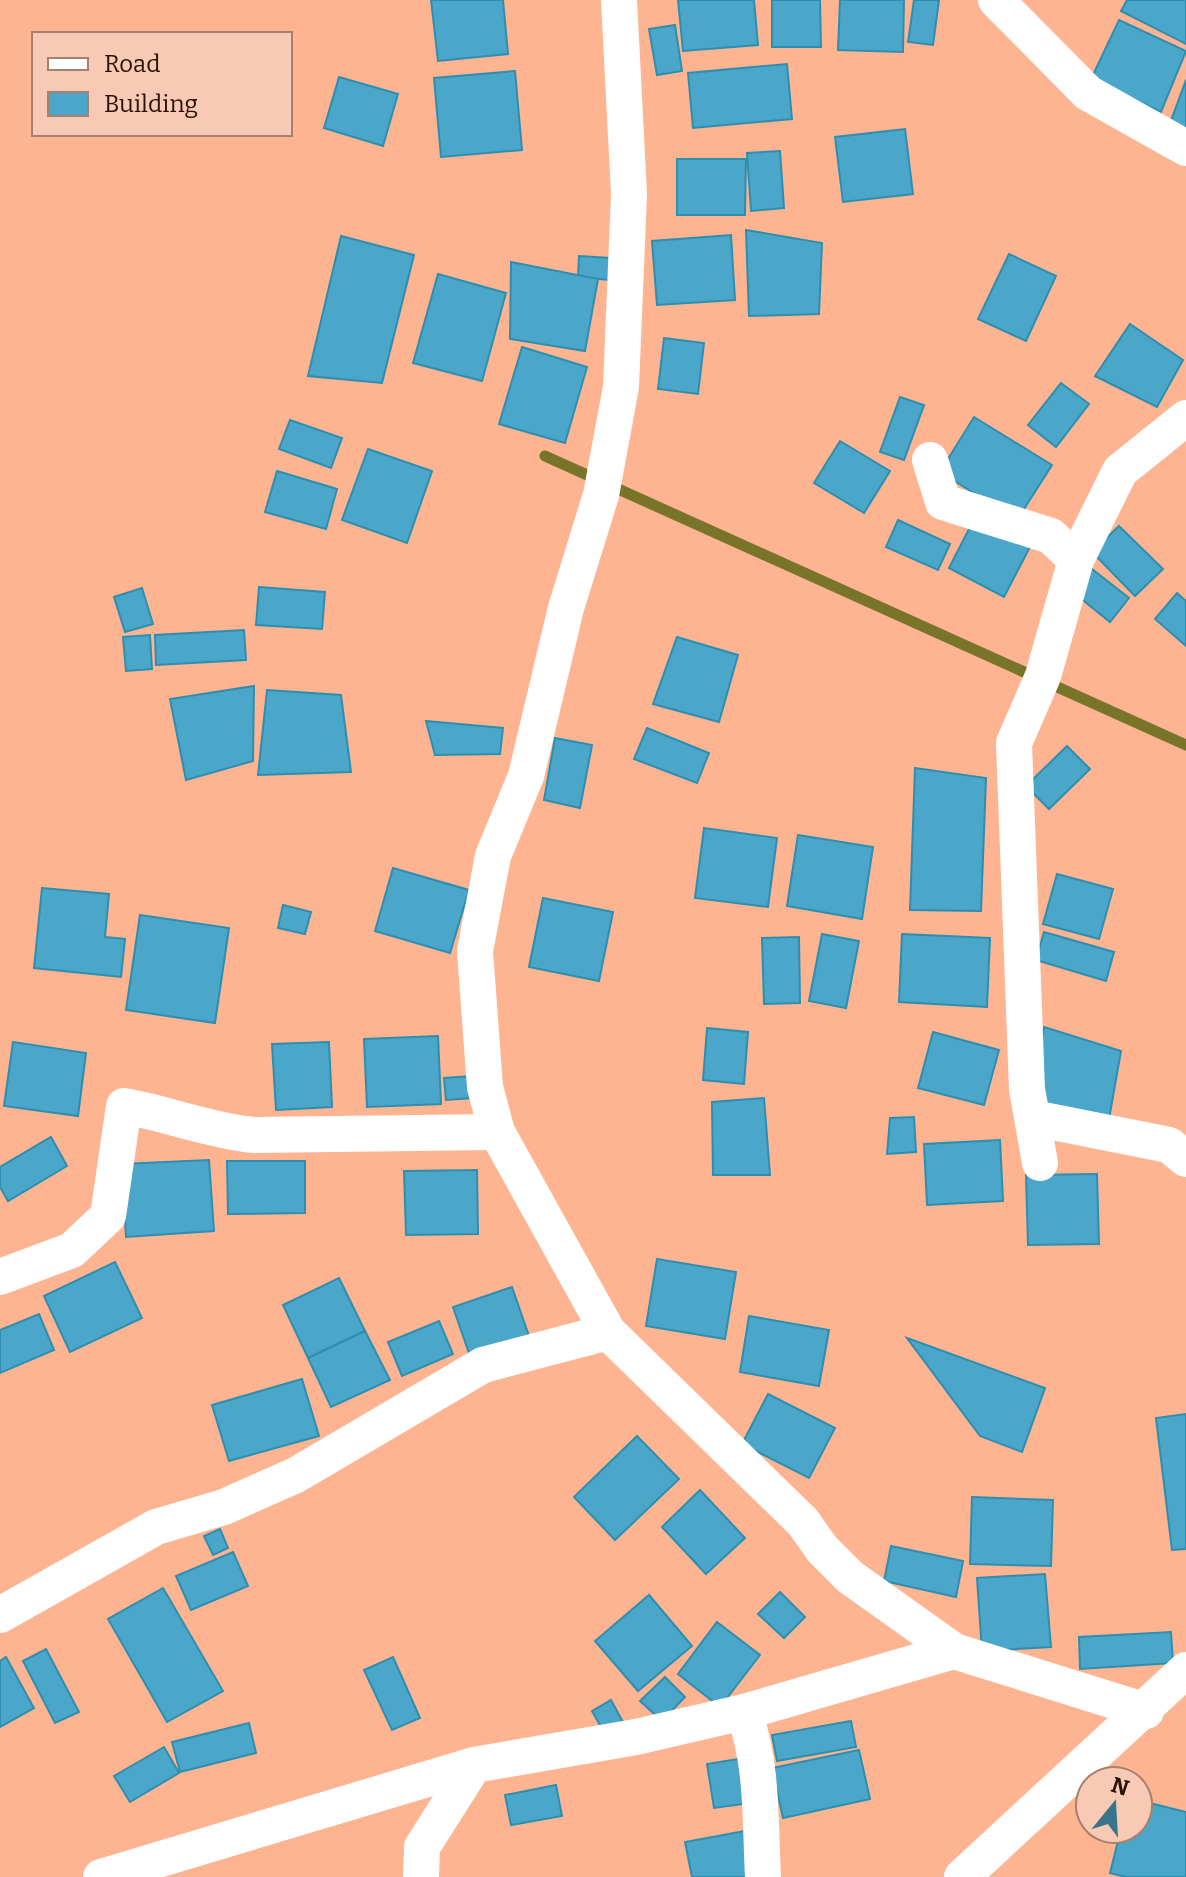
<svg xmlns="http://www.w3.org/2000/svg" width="1186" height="1877" viewBox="0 0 1186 1877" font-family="Bitter,serif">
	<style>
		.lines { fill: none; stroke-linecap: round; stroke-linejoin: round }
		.stream { stroke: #78742a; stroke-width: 11 }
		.building { fill: #4ba7c9; stroke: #2d8eaf; stroke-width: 2 }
		.street { stroke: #fff; stroke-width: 36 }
	</style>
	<rect width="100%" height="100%" fill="#ffb491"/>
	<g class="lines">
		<path class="stream" d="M545,456L1186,745"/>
	</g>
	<g class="building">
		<path d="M431,0H503L508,54L438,61Z"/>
		<path d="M678,0H754L758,45L683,51Z"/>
		<path d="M772,0H820L821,47H772Z"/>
		<path d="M840,0H904L903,52L838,50Z"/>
		<path d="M914,0H939L933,45L908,42Z"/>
		<path d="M1127,0H1186V44L1121,11Z"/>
		<path d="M1119,20L1186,51L1161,112L1091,79Z"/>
		<path d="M675,25L682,71L657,75L649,29Z"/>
		<path d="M787,64L792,119L693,128L688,73Z"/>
		<path d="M515,71L522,150L441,157L434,78Z"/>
		<path d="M339,77L398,94L383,146L324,128Z"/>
		<path d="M1186,80V132L1169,126Z"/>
		<path d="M905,129L913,194L843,202L835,137Z"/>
		<path d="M780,151L784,208L751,211L747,153Z"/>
		<path d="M677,159H746L745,215H677Z"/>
		<path d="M746,230L822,243L819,314L749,316Z"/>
		<path d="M731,235L735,300L657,305L652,241Z"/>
		<path d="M341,236L414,255L382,383L308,376Z"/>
		<path d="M1009,254L1056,276L1026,341L978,319Z"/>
		<path d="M579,256L611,258L609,280L578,277Z"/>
		<path d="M511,262L598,279L585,351L510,339Z"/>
		<path d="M438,274L506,293L482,381L413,363Z"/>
		<path d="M1130,324L1183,360L1157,407L1095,376Z"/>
		<path d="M664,338L704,343L698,394L658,389Z"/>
		<path d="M522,347L587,367L565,443L499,424Z"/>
		<path d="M1061,383L1089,404L1056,447L1028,425Z"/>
		<path d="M900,397L924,405L904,460L880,452Z"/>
		<path d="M974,417L1052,465L1017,520L940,472Z"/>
		<path d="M290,420L342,438L331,468L279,449Z"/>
		<path d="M840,441L890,471L864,513L814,483Z"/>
		<path d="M368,449L432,471L407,543L342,520Z"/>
		<path d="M277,471L337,489L326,529L265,512Z"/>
		<path d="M975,517L1031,545L1004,597L949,568Z"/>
		<path d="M898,520L950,544L938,570L886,547Z"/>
		<path d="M1119,526L1163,569L1135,596L1092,552Z"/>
		<path d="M1087,565L1129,598L1110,622L1068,588Z"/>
		<path d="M259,587L325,592L322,629L256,625Z"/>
		<path d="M142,588L153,624L125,632L114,597Z"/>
		<path d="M1177,593L1186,601V646L1155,619Z"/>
		<path d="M244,630L246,660L156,665L155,635Z"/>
		<path d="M150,635L152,669L126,671L123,637Z"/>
		<path d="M677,637L738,655L719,722L653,704Z"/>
		<path d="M254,686L253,761L186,780L170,699Z"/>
		<path d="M267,690L341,695L351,772L258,775Z"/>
		<path d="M426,721L503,728L500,754L435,755Z"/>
		<path d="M647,728L709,753L697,783L634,759Z"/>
		<path d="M555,738L592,745L580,808L544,800Z"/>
		<path d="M1067,746L1090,769L1049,809L1026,786Z"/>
		<path d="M915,768L986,778L981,911L910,910Z"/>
		<path d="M704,828L777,838L768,907L695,898Z"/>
		<path d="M798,835L873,847L862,919L787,906Z"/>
		<path d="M393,868L469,890L450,953L375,931Z"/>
		<path d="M1057,874L1113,889L1099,939L1043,924Z"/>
		<path d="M42,888L109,894L105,937L125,939L121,977L34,968Z"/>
		<path d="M543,898L613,912L599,981L529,967Z"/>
		<path d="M283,905L311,912L305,934L278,928Z"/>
		<path d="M140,915L229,928L215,1023L126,1010Z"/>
		<path d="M1044,932L1114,952L1106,981L1036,960Z"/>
		<path d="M822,934L859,941L846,1008L809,1001Z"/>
		<path d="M902,934L990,938L987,1007L899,1002Z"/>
		<path d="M799,937L800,1003L764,1004L762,938Z"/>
		<path d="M1044,1027L1121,1051L1108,1125L1030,1103Z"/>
		<path d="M707,1028L748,1032L744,1084L703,1080Z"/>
		<path d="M933,1032L999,1050L984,1105L918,1088Z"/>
		<path d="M438,1036L441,1104L367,1107L364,1039Z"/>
		<path d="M13,1042L86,1053L78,1116L4,1106Z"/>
		<path d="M329,1042L332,1107L276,1110L272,1044Z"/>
		<path d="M471,1076L473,1098L446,1100L444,1078Z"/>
		<path d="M764,1098L770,1175H713L712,1102Z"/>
		<path d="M914,1117L916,1152L887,1154L890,1118Z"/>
		<path d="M51,1137L67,1166L8,1201L0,1187V1167Z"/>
		<path d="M1000,1140L1003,1201L927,1205L924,1144Z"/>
		<path d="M209,1160L214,1231L126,1237L122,1164Z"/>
		<path d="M227,1161H305V1213L228,1214Z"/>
		<path d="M477,1170L478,1234L406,1235L404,1171Z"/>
		<path d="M1097,1174L1099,1244L1028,1245L1026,1175Z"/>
		<path d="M657,1259L736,1272L725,1339L646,1326Z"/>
		<path d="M115,1262L142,1318L70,1352L44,1296Z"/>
		<path d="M339,1278L365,1331L308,1358L283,1305Z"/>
		<path d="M512,1287L530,1339L471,1359L453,1307Z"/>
		<path d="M39,1314L54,1350L0,1373V1330Z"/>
		<path d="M749,1316L829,1330L819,1386L740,1372Z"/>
		<path d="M439,1321L453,1354L402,1376L388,1342Z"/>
		<path d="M365,1331L390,1380L331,1407L308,1358Z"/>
		<path d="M907,1338L1045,1388L1022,1452L980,1436Z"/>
		<path d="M302,1379L319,1436L229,1461L212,1405Z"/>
		<path d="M768,1394L835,1428L809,1478L742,1444Z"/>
		<path d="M1186,1414V1549L1172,1550L1156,1418Z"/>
		<path d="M637,1436L679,1479L615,1540L574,1497Z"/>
		<path d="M700,1490L745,1538L706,1574L662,1527Z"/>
		<path d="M972,1497L1053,1500L1051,1566L970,1564Z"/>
		<path d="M220,1529L228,1548L213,1555L204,1536Z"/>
		<path d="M891,1546L963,1561L956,1597L884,1581Z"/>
		<path d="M233,1552L248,1586L191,1610L176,1576Z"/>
		<path d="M1045,1574L1051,1647L982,1651L977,1578Z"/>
		<path d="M163,1588L223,1691L167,1722L108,1619Z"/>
		<path d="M780,1592L805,1617L784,1638L758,1614Z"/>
		<path d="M649,1595L692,1646L638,1691L595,1641Z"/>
		<path d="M717,1622L760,1655L720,1707L678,1674Z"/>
		<path d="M1171,1632L1173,1663L1080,1669L1079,1637Z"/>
		<path d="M46,1649L79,1712L55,1723L23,1661Z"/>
		<path d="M6,1657L34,1708L0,1727V1661Z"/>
		<path d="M393,1657L420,1718L392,1730L364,1670Z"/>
		<path d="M665,1677L685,1697L662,1721L640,1701Z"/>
		<path d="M611,1700L623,1722L604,1732L592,1711Z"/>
		<path d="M851,1721L856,1747L777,1761L772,1735Z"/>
		<path d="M249,1723L256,1753L180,1772L172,1742Z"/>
		<path d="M164,1747L179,1773L130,1802L114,1776Z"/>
		<path d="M859,1750L870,1799L783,1818L772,1768Z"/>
		<path d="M745,1758L751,1803L714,1808L707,1764Z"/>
		<path d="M556,1785L562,1816L511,1825L505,1795Z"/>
		<path d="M1138,1800L1186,1812V1877H1126L1110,1873L1121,1829H1138Z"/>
		<path d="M745,1831L754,1877H692L685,1842Z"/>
	</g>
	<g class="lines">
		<g class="street">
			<path d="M619,0L629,194L621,387L601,495L566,608L526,776L493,856L475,951L485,1087L497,1132L608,1332L803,1522L822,1549L850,1577L954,1651L1146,1711"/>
			<path d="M996,0L1088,93L1186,148"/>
			<path d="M930,460L943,502L1051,536L1076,560"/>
			<path d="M1033,1118L1169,1145L1186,1159"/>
			<path d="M1040,1163L1027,1089L1014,743L1043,676L1076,560L1120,471L1186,418"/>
			<path d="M0,1277L72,1250L108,1216L124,1106C168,1114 208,1130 253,1135L497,1132"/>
			<path d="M0,1615L156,1527L224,1507L296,1475L483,1365L608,1332"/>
			<path d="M744,1712C763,1766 760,1821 763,1877"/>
			<path d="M101,1877L474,1765L636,1737L744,1712L954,1651"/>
			<path d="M421,1877L422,1847L474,1765"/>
			<path d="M962,1877L1186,1670"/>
		</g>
	</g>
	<rect x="32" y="32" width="260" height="104" fill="#f8c9b4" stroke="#a67f6d" stroke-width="2"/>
	<rect x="48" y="58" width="40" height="12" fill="#ffffff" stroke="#a67f6d" stroke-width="2"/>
	<text x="104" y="72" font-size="24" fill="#2a0f03">Road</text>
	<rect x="48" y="92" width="40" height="24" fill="#4ba7c9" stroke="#a67f6d" stroke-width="2"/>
	<text x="104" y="112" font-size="24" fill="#2a0f03">Building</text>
	<g transform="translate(1114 1805) rotate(18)"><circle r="38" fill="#f8c9b4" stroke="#a67f6d" stroke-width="2"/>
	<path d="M0-6L14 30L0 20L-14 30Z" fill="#38748b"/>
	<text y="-12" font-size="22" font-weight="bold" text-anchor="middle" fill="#2a0f03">N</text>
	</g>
</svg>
